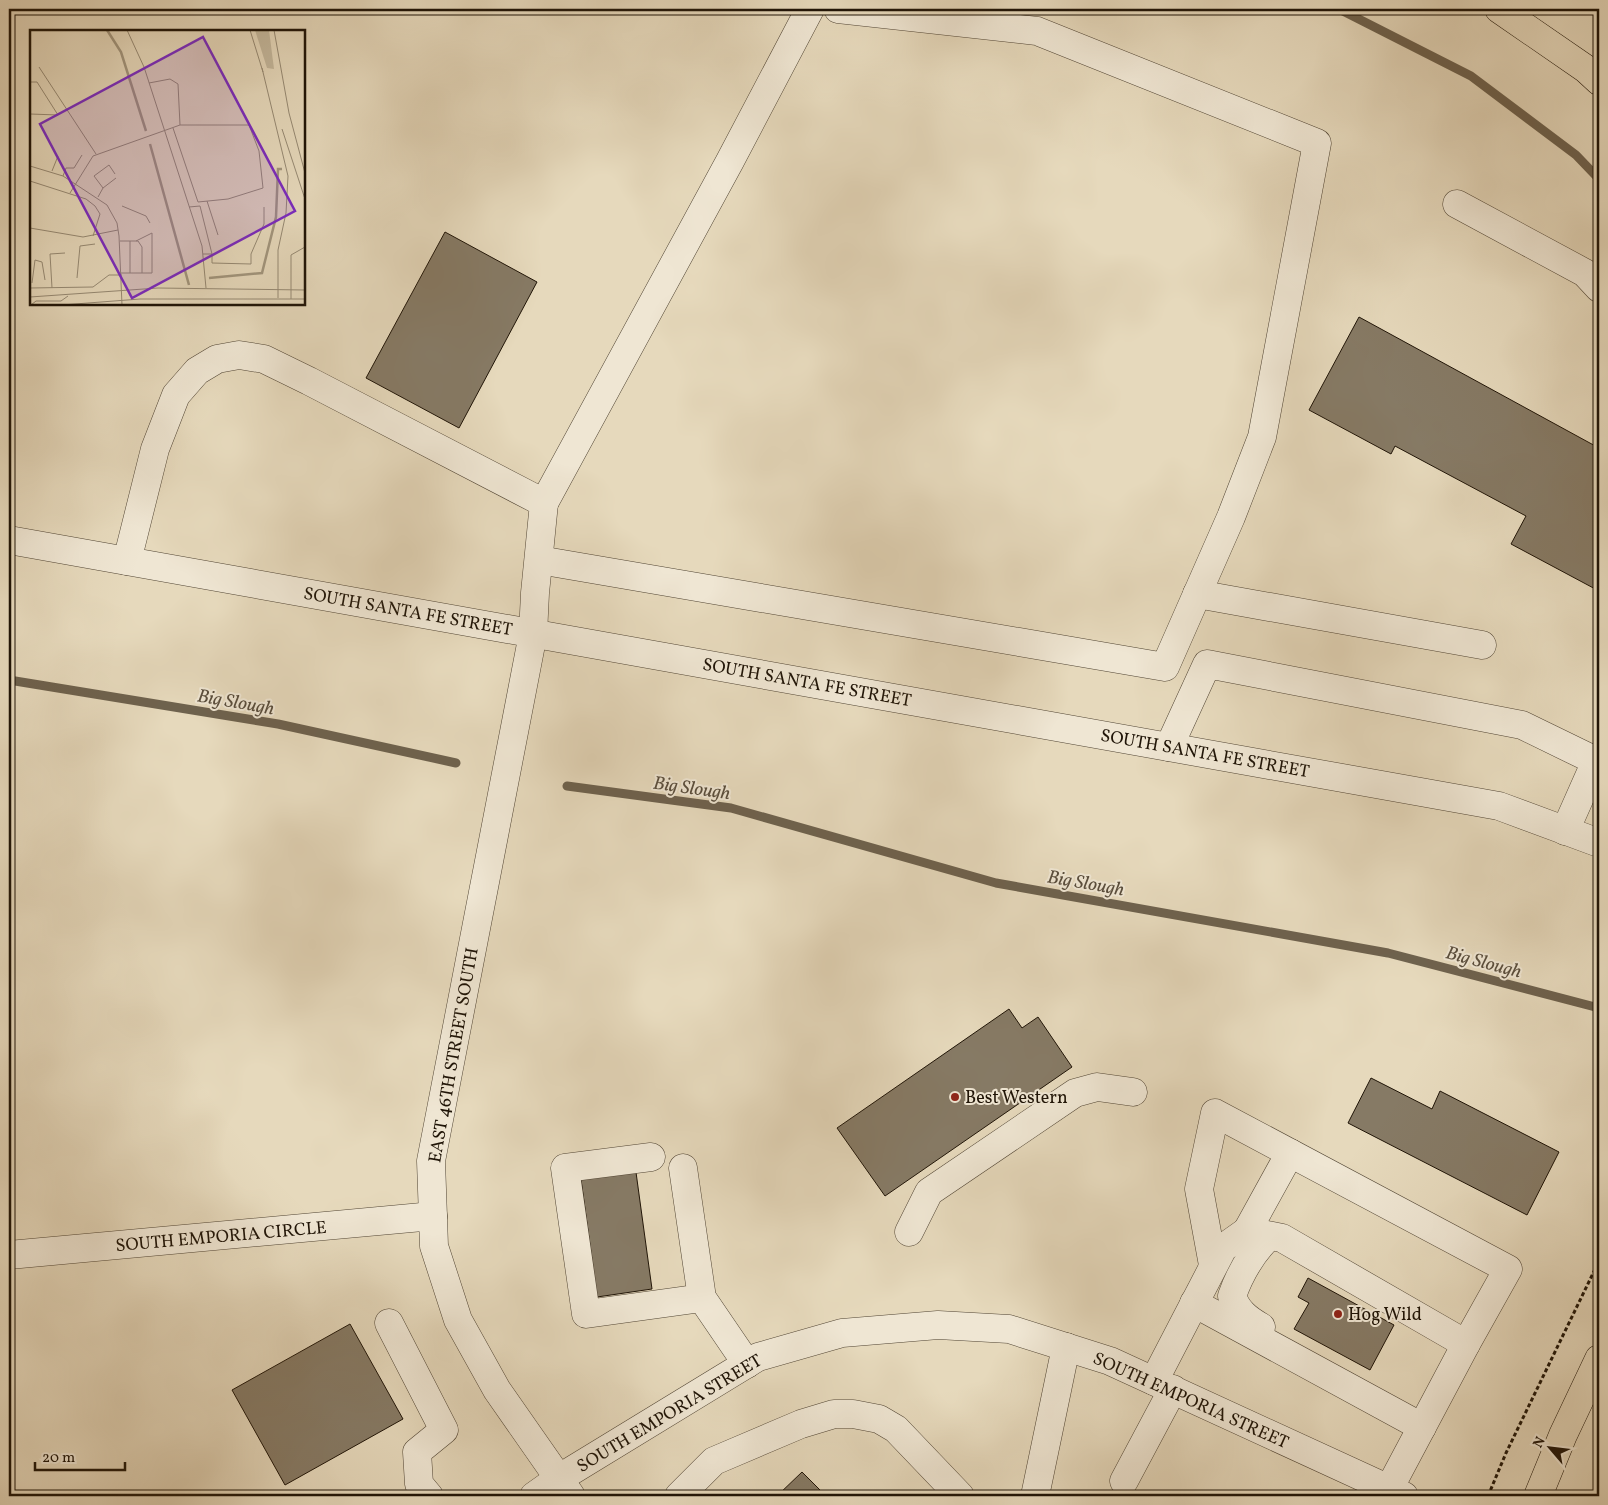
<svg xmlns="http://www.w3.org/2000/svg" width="1608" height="1505" viewBox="0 0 1608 1505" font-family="Vollkorn,serif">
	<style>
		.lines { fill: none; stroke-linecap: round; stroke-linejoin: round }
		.stream { stroke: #6e624e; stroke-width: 9 }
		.building { fill: #867a65; stroke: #1f1407 }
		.minor-casing { stroke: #514534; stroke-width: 29 }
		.major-casing { stroke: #1f1407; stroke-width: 29 }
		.highway-casing { stroke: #1f1407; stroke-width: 29 }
		.path { stroke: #1f1407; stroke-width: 3; stroke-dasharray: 4 2.5; stroke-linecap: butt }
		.minor { stroke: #efe6d3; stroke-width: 28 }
		.major { stroke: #e6d9bc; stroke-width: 28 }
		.highway { stroke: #e6d9bc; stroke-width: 28 }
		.poi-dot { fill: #8f2418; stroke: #efe6d3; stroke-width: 2 }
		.labels { text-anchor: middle; stroke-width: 4; stroke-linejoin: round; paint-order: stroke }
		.street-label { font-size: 18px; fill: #1f1407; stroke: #efe6d3 }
		.poi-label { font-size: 18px; fill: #1f1407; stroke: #efe6d3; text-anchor: start }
		.water-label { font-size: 19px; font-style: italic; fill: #5a4e3d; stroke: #efe6d3 }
		.inset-river { fill: none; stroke: #a2967e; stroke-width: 2.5 }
		.inset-road { fill: none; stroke: #968a74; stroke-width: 1 }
		.view { fill: #7b2cbf; fill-opacity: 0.15; stroke: #7b2cbf; stroke-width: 2.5 }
		.inset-edge { fill: none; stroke: #1f1407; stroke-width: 2.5 }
	</style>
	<rect width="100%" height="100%" fill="#e6d9bc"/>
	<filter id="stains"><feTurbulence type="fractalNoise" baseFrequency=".004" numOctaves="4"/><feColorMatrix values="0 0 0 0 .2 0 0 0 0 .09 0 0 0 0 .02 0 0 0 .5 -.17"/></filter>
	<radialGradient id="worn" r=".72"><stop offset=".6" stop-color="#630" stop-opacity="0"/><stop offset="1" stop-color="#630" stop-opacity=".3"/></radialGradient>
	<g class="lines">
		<g class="stream">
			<path d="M1339,9L1471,76L1576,155L1599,179"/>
			<path d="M9,680L278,724L456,763"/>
			<path d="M567,786L731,808L996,883L1388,953L1599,1008"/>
		</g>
	</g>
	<g class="building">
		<path d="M445,232L537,282L459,428L366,378Z"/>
		<path d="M1359,317L1599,448V591L1511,544L1526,516L1395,446L1391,454L1309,410Z"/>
		<path d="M1009,1009L1022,1028L1038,1017L1072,1067L885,1196L837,1128Z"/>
		<path d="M1371,1078L1432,1109L1440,1091L1559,1152L1527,1215L1348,1123Z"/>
		<path d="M635,1165L652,1289L597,1297L580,1172Z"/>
		<path d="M1308,1278L1394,1325L1370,1370L1294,1329L1309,1303L1298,1297Z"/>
		<path d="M350,1324L403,1419L285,1485L232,1390Z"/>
		<path d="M802,1472L826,1496H777Z"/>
	</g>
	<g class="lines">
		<g class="minor-casing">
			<g id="minor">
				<path d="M1457,204L1585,273L1599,288"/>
				<path d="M544,503L730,161L810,9"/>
				<path d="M9,540L1499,806L1599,843"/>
				<path d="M539,560L1165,667L1231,517L1262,437L1317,143L1037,31L838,9"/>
				<path d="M127,561L155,449L176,395L197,371L217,359L239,355L264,359L309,381L544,503L535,593L533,634L431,1161L434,1246L458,1320L497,1390L571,1496"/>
				<path d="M1197,594L1482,645"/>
				<path d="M1169,747L1207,664L1522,725L1596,761"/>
				<path d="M1565,831L1596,761L1599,763"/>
				<path d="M651,1157L565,1168L586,1314L702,1298"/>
				<path d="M683,1168L702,1298L747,1364"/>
				<path d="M1247,1231L1290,1153"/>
				<path d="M909,1232L929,1192L1075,1093L1097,1087L1133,1092"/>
				<path d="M9,1255L433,1216"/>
				<path d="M1213,1265L1199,1189L1215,1113L1508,1269L1466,1344"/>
				<path d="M1194,1303L1422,1427"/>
				<path d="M389,1323L444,1430L417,1452L419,1484L429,1496"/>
				<path d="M1261,1327C1247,1319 1237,1311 1232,1296C1240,1273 1252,1253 1269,1236"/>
				<path d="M1154,1381L1223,1248L1247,1231L1282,1238L1466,1344L1389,1489"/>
				<path d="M1124,1481L1173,1389"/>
				<path d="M534,1496L558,1479L758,1357L842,1333L938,1325L1009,1329L1110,1361L1404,1496"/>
				<path d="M679,1496L714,1461L801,1424L834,1414H853L879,1419L896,1429L960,1496"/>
				<path d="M1035,1496L1066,1347"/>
			</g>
		</g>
		<g class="major-casing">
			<path id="major" d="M1538,1496L1563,1435L1599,1359"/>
		</g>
		<g class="highway-casing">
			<path id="highway" d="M1499,9L1586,69L1599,81"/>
		</g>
		<path class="path" d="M1488,1496L1506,1453L1599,1261"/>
		<use href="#minor" class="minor"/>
		<use href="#major" class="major"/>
		<use href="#highway" class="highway"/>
	</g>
	<g class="poi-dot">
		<circle cx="955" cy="1097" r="5"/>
		<circle cx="1338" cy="1314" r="5"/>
	</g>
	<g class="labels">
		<g class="street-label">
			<text transform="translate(408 611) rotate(10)" y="6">SOUTH SANTA FE STREET</text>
			<text transform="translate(807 682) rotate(10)" y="6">SOUTH SANTA FE STREET</text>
			<text transform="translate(1205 753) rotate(10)" y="6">SOUTH SANTA FE STREET</text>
			<text transform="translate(453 1055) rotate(-80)" y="6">EAST 46TH STREET SOUTH</text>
			<text transform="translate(221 1236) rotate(-5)" y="6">SOUTH EMPORIA CIRCLE</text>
			<text transform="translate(1191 1400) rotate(24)" y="6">SOUTH EMPORIA STREET</text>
			<text transform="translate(669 1413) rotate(-31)" y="6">SOUTH EMPORIA STREET</text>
		</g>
		<g class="poi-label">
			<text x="965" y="1103">Best Western</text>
			<text x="1348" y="1320">Hog Wild</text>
		</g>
		<g class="water-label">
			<text transform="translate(236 701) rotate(10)" y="7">Big Slough</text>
			<text transform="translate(692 787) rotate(8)" y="7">Big Slough</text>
			<text transform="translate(1086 882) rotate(10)" y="7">Big Slough</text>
			<text transform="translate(1484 961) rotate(15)" y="7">Big Slough</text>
		</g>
	</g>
	<g transform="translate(30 30)">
		<rect width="275" height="275" fill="#e6d9bc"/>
		<path d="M225,0H239L244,39L237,38Z" fill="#c4b89d"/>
		<path class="inset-river" d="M77,0L91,22L116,101M120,114L159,255M179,248L232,243L246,187L248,139H252"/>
		<path class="inset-road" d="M97,0L114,37L172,216L176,258M220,0L233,42M244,0L259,83L275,143M9,37L66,124M232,38L258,146L256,183L248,220V268M0,52H7L28,85L0,84M143,98L168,172L198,169L233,158L229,121L219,95H150M252,99L275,169M0,136L33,146L77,175L87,193L89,206L92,275M22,141L28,126M33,146L36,138H44L52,125M0,151L56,169L65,176L70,184L63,206M73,158L64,146L79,135L85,144M40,163L63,126L150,95L148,54L140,49L119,53M68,167L73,158L86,148M177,171L188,205M92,176L116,186L120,193M159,177L170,176L182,224M0,198L53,207L88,200M90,211H108L112,217V243H91M106,211L122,203V243H112M173,224H182V233L221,234V224L234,194V177M100,243V211M47,248L50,216L65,214M2,253L5,230L12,232L15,250M0,258L63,257L79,245H92M22,258L20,224L35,223M0,267L128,258L275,260M261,269V225L275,217M1,275L6,271H31L38,266M32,275L110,269H275"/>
		<path class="view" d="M173,7L265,181L102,268L10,94Z"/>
		<rect width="275" height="275" class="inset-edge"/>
	</g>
	<rect width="1608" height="1505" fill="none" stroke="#e6d9bc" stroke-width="30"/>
	<rect x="10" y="10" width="1588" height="1485" fill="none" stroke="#1f1407" stroke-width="2.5"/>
	<rect x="15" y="15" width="1578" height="1475" fill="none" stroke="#1f1407"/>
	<g transform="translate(1550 1448) rotate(298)" stroke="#efe6d3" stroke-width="4" paint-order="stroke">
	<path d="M0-4L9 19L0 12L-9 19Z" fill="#1f1407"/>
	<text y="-8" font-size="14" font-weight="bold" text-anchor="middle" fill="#1f1407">N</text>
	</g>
	<path d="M35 1462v8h90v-8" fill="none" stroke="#1f1407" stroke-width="2.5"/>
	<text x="42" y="1462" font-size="15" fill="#1f1407" stroke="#efe6d3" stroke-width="4" paint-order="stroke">20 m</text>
	<rect width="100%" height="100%" filter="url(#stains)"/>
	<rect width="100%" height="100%" fill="url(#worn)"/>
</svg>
